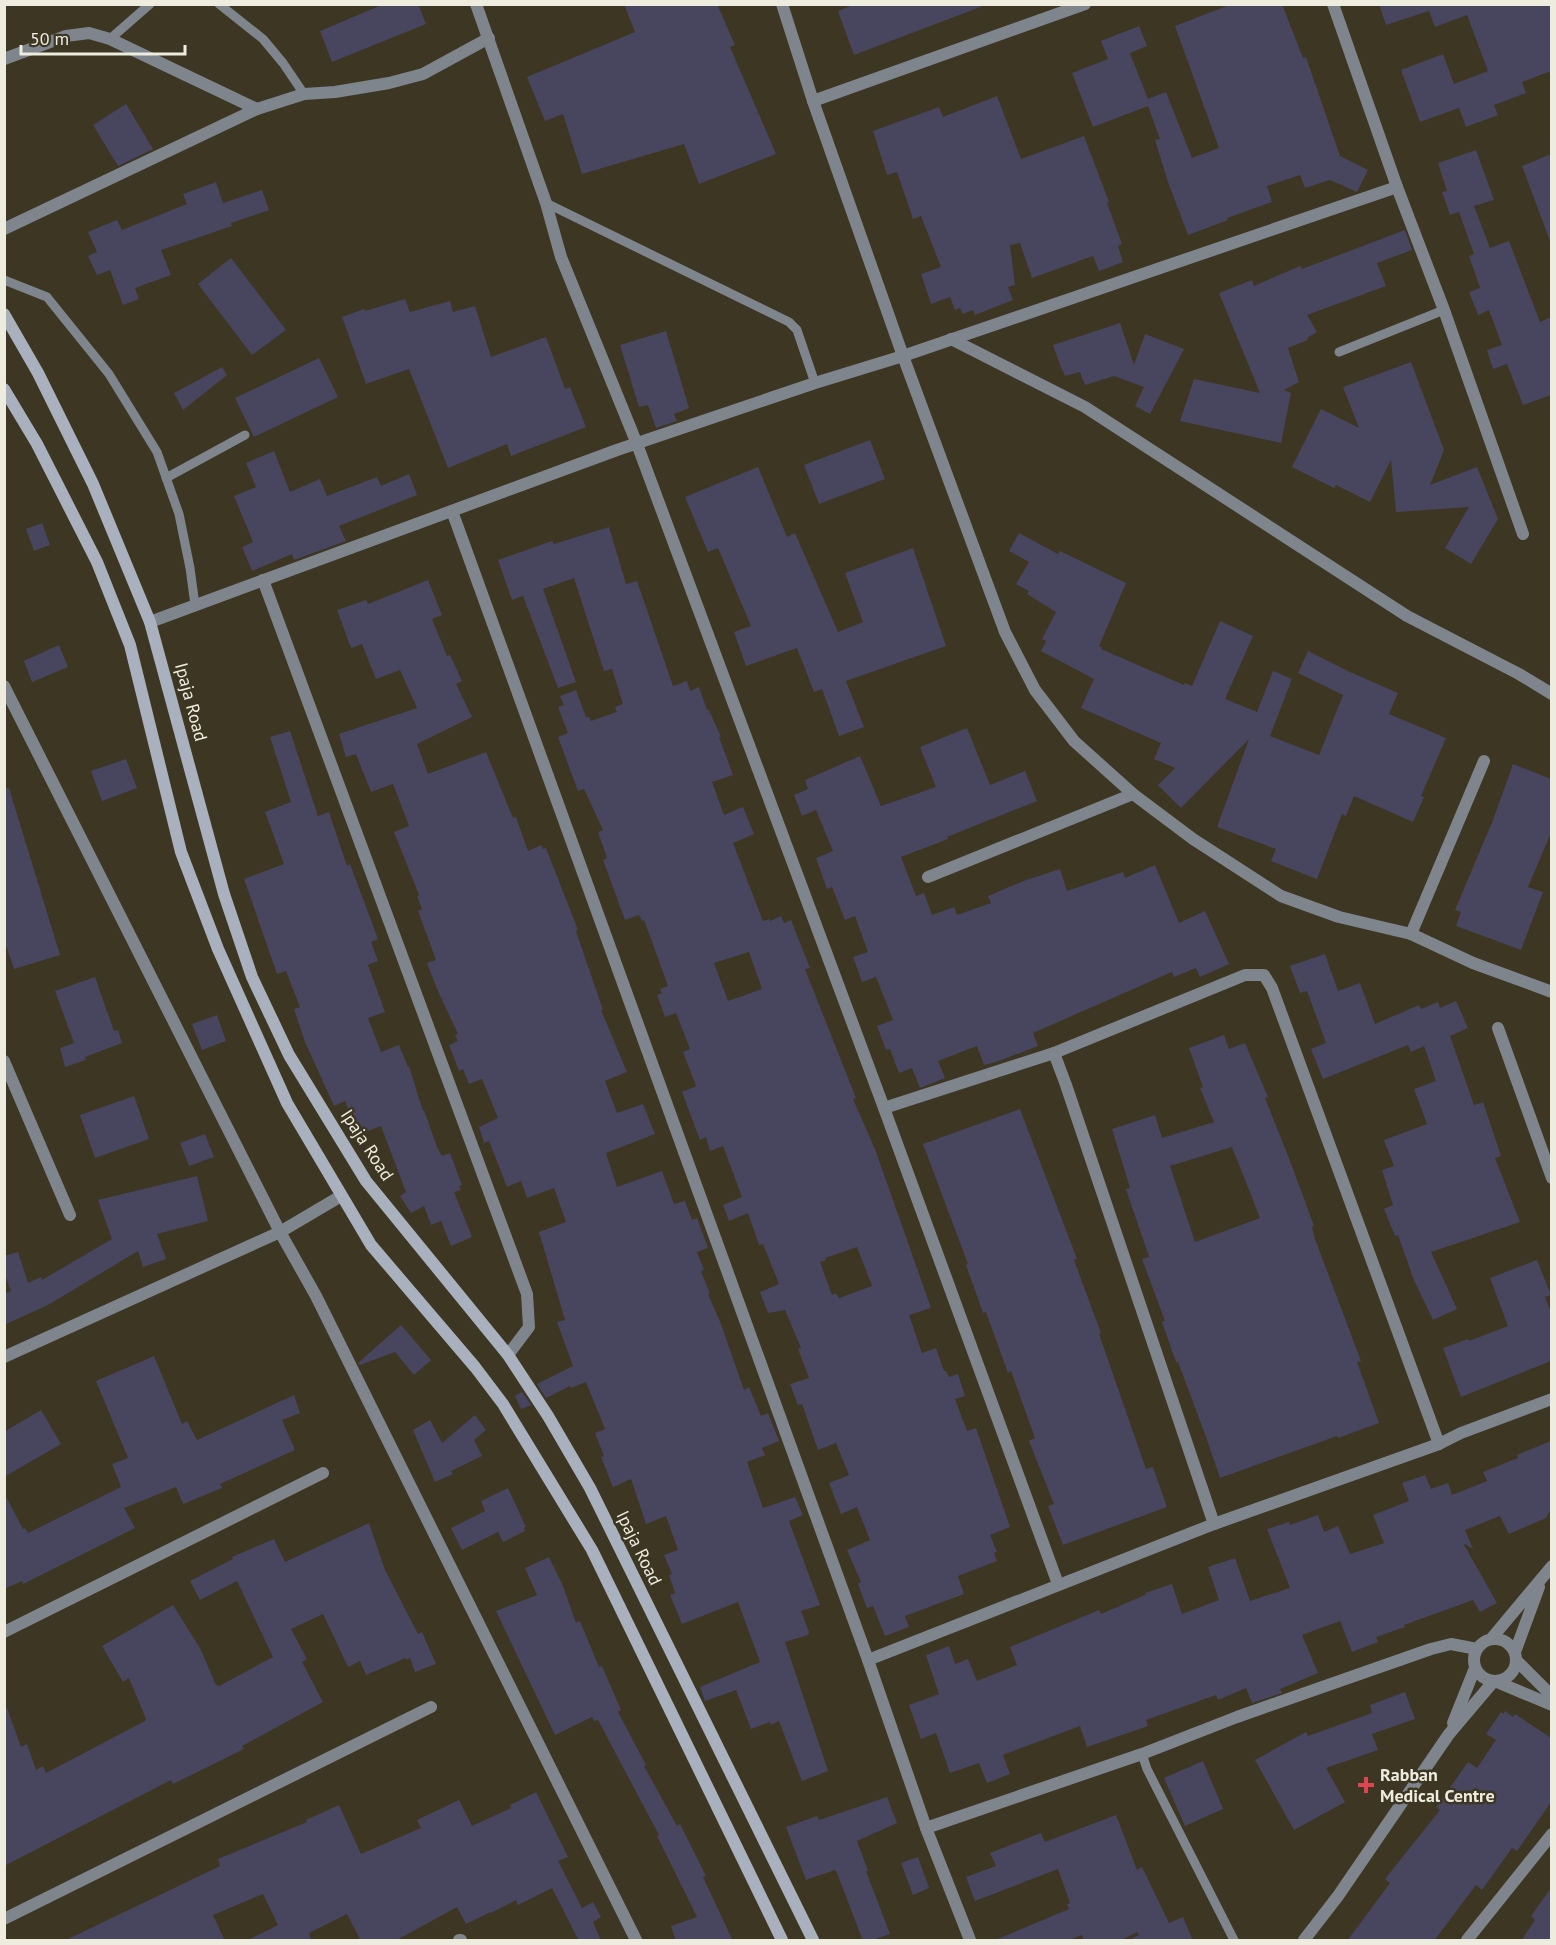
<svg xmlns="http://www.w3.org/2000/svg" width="1556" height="1945" viewBox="0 0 1556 1945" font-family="'PT Sans',sans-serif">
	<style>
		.building { fill: #48455f; fill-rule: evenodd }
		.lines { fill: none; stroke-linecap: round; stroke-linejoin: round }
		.lane { stroke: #7f858d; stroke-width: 9 }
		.street { stroke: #7f858d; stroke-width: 12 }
		.secondary { stroke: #a9b1be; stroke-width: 12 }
		.health-dot { fill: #e0444e; stroke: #3c3623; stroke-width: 2 }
		.labels { text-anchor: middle; stroke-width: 5; stroke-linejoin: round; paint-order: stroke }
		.street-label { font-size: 18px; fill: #eeebdf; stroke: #3c3623 }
		.poi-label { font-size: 18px; font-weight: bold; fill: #eeebdf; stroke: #3c3623; text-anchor: start }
	</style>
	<rect width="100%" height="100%" fill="#3c3623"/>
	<g class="building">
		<path d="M384,4H418L426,24L332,62L320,31Z"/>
		<path d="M624,4H717L735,45L730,47L776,154L699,184L684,144L582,174L563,114L545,121L527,77L635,32Z"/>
		<path d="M855,4H983V6L854,55L838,11Z"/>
		<path d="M1232,4H1282L1303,58L1306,57L1340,156L1368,170L1357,192L1330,180L1305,188L1300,175L1267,186L1272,202L1227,218L1228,220L1188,235L1168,182L1155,140L1160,139L1148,106L1093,127L1072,73L1108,59L1101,41L1139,26L1147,46L1130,53L1148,99L1166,92L1192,158L1219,148L1175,26Z"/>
		<path d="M1379,4H1551V71L1522,82L1526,93L1494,105L1498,115L1466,127L1459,108L1420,122L1401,70L1443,54L1454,84L1488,71L1467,15L1435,27L1429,11L1386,25Z"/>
		<path d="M997,96L1021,159L1084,136L1103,186L1109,202L1107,203L1122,244L1118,246L1123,262L1099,271L1093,256L1032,278L1020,243L1010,245L1015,285L1008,287L1013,300L975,315L973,310L963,314L960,308L955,310L950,297L931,304L921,274L941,267L921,216L913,219L897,172L887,175L873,131L939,107L943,117Z"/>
		<path d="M126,104L153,149L118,166L93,125Z"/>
		<path d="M1476,150L1494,200L1474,206L1490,248L1509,241L1540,322L1551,317V395L1523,405L1507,364L1493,369L1487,350L1502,345L1489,310L1478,315L1469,292L1480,288L1469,256L1474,254L1459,212L1450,215L1442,192L1447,191L1438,163Z"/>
		<path d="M1551,154V240L1550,241L1522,166Z"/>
		<path d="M216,182L223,203L262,190L269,210L231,223L232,226L161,250L171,275L135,288L139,299L123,305L110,270L97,275L88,256L97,252L88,232L117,220L122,230L187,204L183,194Z"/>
		<path d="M1405,230L1412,250L1377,263L1386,286L1307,315L1317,332L1307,338L1308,340L1288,348L1299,382L1284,390L1291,393L1281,443L1180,421L1194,379L1260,393L1219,293L1252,280L1254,286L1300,266L1302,269Z"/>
		<path d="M231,258L286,330L252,355L198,284Z"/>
		<path d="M405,299L410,312L450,301L453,312L475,306L491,357L546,337L565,389L570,387L586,427L511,456L507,444L448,468L409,369L366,384L342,317L364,309L365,311Z"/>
		<path d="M1120,323L1134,365L1145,334L1184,349L1150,414L1135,406L1144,387L1114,376L1085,385L1080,372L1065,376L1060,365L1053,345Z"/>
		<path d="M666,331L689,408L674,414L677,421L656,428L648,405L639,407L620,345Z"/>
		<path d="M319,358L338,397L254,437L235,398Z"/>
		<path d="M1411,362L1444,450L1430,485L1477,467L1498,519L1471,564L1445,548L1469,507L1396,512L1391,460L1370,502L1336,485L1334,488L1292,467L1321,409L1359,428L1343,387Z"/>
		<path d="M222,367L227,375L183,410L174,393Z"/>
		<path d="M870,440L885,479L819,504L804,465Z"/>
		<path d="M274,451L290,492L320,479L327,496L377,477L381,486L409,474L417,495L339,526L346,541L294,560L292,554L252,571L242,547L253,542L234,496L256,487L246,463Z"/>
		<path d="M758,467L787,537L795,533L838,632L863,622L845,573L913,548L946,646L846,681L864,727L839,736L822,689L814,692L797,648L746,666L734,632L751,626L718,548L708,552L685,497Z"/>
		<path d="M42,523L50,545L34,551L26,529Z"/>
		<path d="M609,527L626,584L637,581L673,686L687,681L690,691L699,687L707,710H709L721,737H719L733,775L712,782L724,815L743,807L754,834L733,843L763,921L769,919L770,921L781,916L784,923L791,920L810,968L805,969L856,1098L853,1099L875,1149L931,1308L909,1315L922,1353L936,1348L944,1371H946L949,1377L958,1374L965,1396L955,1399L967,1431L976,1428L1010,1527L990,1535L997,1552L994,1553L997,1561L958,1576L964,1594L905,1616L909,1627L885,1636L873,1606L867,1608L858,1584L861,1582L847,1550L870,1540L857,1507L841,1514L829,1483L849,1475L836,1443L818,1450L802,1404L798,1405L790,1384L809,1378L798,1349L801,1348L785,1310L768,1313L760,1292L779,1284L763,1244L759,1245L748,1213L729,1221L723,1205L742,1197L723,1146L710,1151L706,1137L700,1140L682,1092L696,1086L683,1052L690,1049L676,1013L665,1017L657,995L662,993L660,989L668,986L644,920L642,921L639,915L625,920L603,860L607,858L598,832L603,830L584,789L578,791L558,737L568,733L558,707L564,705L560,696L576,690L586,717H589L591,721L617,712L615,707L623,704L612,669L604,671L574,578L543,589L576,682L558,688L523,596L512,600L498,560L552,541L554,544ZM749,952L762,989L728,1001L714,963ZM857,1247L872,1286L839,1298L836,1293L832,1295L820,1262L826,1260L825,1258Z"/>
		<path d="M1019,533L1058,554L1060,551L1126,583L1099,646L1102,647L1101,649L1184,685L1185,683L1192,686L1220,621L1253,636L1225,699L1257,712L1273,671L1292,679L1270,736L1319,755L1343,695L1298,673L1308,651L1350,672L1398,693L1389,714L1446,738L1421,796L1424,797L1413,822L1354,796L1346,816L1342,814L1317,879L1271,861L1276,849L1217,827L1249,739L1181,808L1158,785L1175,768L1154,759L1161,743L1081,708L1094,679L1041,651L1046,641L1042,639L1056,612L1027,594L1029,591L1016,584L1029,562L1009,551Z"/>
		<path d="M428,580L442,615L432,619L447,656L450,655L462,681L456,684L472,717L417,744L428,774L486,752L513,818L516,817L528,851L541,845L543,849L546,848L578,930L576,931L603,1010H601L627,1072L605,1081L617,1113L643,1104L655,1134L606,1153L617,1187L662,1171L674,1204L685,1201L692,1220L697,1218L708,1248L697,1252L704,1270L701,1271L710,1294H708L721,1324L744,1390L749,1387L761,1416L768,1413L779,1441L762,1448L765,1455L747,1462L763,1508L795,1497L803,1515L789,1521L820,1605L801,1611L809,1632L808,1635L785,1642L828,1771L802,1781L779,1721L771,1725L770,1722L751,1729L736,1690L705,1701L700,1687L760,1662L738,1602L682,1624L670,1595L675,1593L669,1575L672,1574L664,1555L678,1550L666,1516L646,1524L631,1479L613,1487L601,1457L604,1456L595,1433L605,1429L586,1382L571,1388L570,1386L546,1398L537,1384L573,1366L557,1322L565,1320L539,1232L566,1222L554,1188L527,1198L521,1181L507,1187L489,1141L484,1143L479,1127L498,1118L482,1079L469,1084L463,1069L459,1071L449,1045L458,1041L455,1035L458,1034L437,989L427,963L436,960L418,911L422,909L417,896L419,895L394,832L409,826L393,784L371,792L356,754L346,757L339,734L417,708L400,670L376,679L362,644L351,648L337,610L366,600L368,604Z"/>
		<path d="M59,645L68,667L32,682L24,661Z"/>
		<path d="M967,728L990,785L1025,771L1037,801L947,837L948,839L901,857L916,896L924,893L932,915L954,907L957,915L991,903L988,896L1026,880L1060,869L1067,891L1123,872L1125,878L1155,865L1179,923L1205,911L1229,964L1200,977L1196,968L1174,977L1172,972L1033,1033L1038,1046L996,1062L984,1065L977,1046L938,1061L945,1078L920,1088L912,1068L899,1073L890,1049L886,1050L877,1026L893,1020L876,977L862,982L853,957L868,952L855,916L845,920L832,887L827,889L816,858L833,851L816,810L802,816L794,795L808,789L805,780L860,756L881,806L936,787L920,747Z"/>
		<path d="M290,731L318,816L329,812L347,866L350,864L378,939L371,942L378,961L368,965L385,1012L368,1018L381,1052L399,1045L408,1067L409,1066L423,1111L424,1110L437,1147L442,1156L450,1153L462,1185L459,1186L461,1190L454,1192L472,1237L451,1246L441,1221L431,1225L424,1206L411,1213L400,1196L406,1192L381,1126L358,1135L345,1101L334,1106L305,1042L294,1009L300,1007L286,971L277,974L244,879L284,864L265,812L291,802L270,737Z"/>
		<path d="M126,759L137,788L102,801L91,771Z"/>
		<path d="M1513,764L1551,779V833L1528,887L1543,892L1521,950L1456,926L1461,912L1455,910L1493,820Z"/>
		<path d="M4,788H9L60,955L14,969L4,940Z"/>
		<path d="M1325,954L1338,991L1360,983L1375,1024L1419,1005L1421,1009L1438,1002L1440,1008L1456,1001L1468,1028L1450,1036L1474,1105L1483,1102L1501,1156L1495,1158L1520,1222L1431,1252L1457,1309L1433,1320L1414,1280L1398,1235L1395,1236L1384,1209L1393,1205L1382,1170L1394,1166L1384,1140L1427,1124L1414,1089L1436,1081L1424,1046L1411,1052L1408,1045L1323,1079L1311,1049L1326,1043L1307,991L1300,993L1290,966Z"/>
		<path d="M95,977L114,1031L118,1030L122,1043L85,1057L86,1060L65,1067L60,1048L74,1043L55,991Z"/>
		<path d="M217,1015L226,1041L202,1050L192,1024Z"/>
		<path d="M1224,1035L1229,1049L1245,1043L1268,1097L1265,1098L1292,1166L1314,1226L1312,1227L1315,1239L1361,1361L1357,1362L1379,1423L1338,1438L1337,1436L1220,1478L1206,1437L1178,1362H1176L1162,1322L1165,1321L1142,1259L1149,1257L1126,1189L1130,1188L1112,1129L1155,1115L1162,1138L1214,1122L1200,1088L1203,1087L1189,1048ZM1232,1147L1260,1218L1195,1242L1170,1166Z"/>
		<path d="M134,1096L149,1139L95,1158L80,1115Z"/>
		<path d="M1020,1109L1077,1259L1074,1260L1101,1333L1099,1334L1146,1469L1153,1467L1167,1507L1063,1545L1048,1506L1054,1504L1029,1441L1035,1438L1011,1371L1008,1373L986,1312L983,1313L966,1265L968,1264L923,1144Z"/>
		<path d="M205,1134L214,1157L189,1166L180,1143Z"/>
		<path d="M197,1176L208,1221L157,1234L166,1259L143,1267L138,1251L48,1305L4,1325V1294L11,1291L4,1272V1256L18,1252L28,1283L41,1277L42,1280L112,1239L98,1200Z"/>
		<path d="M1537,1260L1551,1295L1545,1297L1551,1312V1361L1461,1397L1443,1348L1468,1339L1469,1341L1508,1326L1490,1278Z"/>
		<path d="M401,1325L431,1360L414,1375L395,1352L360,1365L358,1363Z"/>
		<path d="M154,1356L182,1424L187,1421L197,1440L294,1395L300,1413L282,1420L295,1450L220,1484L222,1488L183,1504L176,1487L124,1508L135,1528L23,1584L22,1581L4,1589V1493L23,1529L25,1528L28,1533L121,1487L112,1464L128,1458L96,1381Z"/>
		<path d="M522,1392L531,1405L521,1409L515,1396Z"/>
		<path d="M41,1410L61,1444L4,1477V1432Z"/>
		<path d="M475,1415L486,1430L474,1440L482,1456L451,1471L453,1474L435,1482L413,1430L430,1420L442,1443Z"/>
		<path d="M1551,1441V1509L1546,1518L1509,1534L1500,1516L1465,1530L1473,1549L1463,1543L1497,1603L1480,1612L1473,1600L1404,1625L1405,1627L1376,1637L1378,1642L1352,1652L1340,1621L1302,1635L1318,1673L1280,1689L1282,1693L1252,1703L1246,1688L1218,1700L1216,1695L1146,1720L1148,1726L1087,1747L1080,1726L1003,1755L1010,1774L987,1783L979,1763L950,1773L936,1733L921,1739L909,1705L939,1694L926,1655L949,1646L955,1664L968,1659L977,1681L1017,1665L1010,1647L1099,1610L1101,1614L1145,1595V1593L1172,1584L1182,1614L1219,1600L1208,1567L1235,1558L1250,1601L1290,1588L1267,1529L1289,1522L1290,1525L1318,1515L1324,1532L1338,1526L1350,1554L1384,1543L1373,1515L1409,1501L1402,1483L1425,1475L1431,1489L1448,1483L1452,1495L1487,1481L1483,1472L1518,1458L1517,1455Z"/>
		<path d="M508,1488L526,1527H524L525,1531L503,1542L498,1532L462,1550L451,1528L485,1511L481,1501Z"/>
		<path d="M369,1523L385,1570L418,1634L422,1632L436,1664L415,1672L410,1658L406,1660V1658L366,1675L360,1661L348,1667L323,1614L291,1629L307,1659L302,1662L323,1702L242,1746L244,1749L173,1784L171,1780L4,1866V1708H7L21,1747L27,1744L36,1770L43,1766L46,1773L145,1721L146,1719L129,1678L123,1682L102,1646L173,1605L200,1648L216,1685L219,1686L273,1657L237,1581L200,1600L190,1581L233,1559L232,1557L274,1539L285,1562Z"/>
		<path d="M549,1557L563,1586L576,1623L580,1621L599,1667L602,1666L621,1710L618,1712L646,1765L644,1766L677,1826L680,1824L706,1876L703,1877L733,1941H676L671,1926L697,1917L657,1836L659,1835L598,1720L594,1721L592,1717L555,1735L496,1611L537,1595L525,1568Z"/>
		<path d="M1405,1692L1415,1719L1372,1734L1378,1750L1326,1768L1345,1802L1294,1830L1255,1760L1306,1732L1308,1736L1372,1713L1370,1705Z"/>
		<path d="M1505,1711L1513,1717L1515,1714L1551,1738V1802L1517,1851L1512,1848L1482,1890L1476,1885L1434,1941H1347L1390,1883L1385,1879L1440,1810L1436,1807L1468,1762L1477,1768L1496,1740L1486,1734L1501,1712L1503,1714Z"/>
		<path d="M1203,1761L1223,1809L1185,1826L1164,1778Z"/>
		<path d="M536,1792L568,1857L558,1861L582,1908L593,1902L601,1917L593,1922L601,1941H579L552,1888L518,1905L516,1900L491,1913V1912L466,1924L457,1907L395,1941H361L347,1914L309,1933L312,1941H246L278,1925L263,1894L213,1915L225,1941H64L220,1866L218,1859L307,1822L306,1820L339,1805L361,1854L421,1828L417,1820L459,1800L472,1826L511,1808L510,1805Z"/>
		<path d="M887,1797L897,1823L857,1841L868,1871H866L890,1934L870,1941H863L837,1873L835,1870L806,1880L786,1827L817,1816L819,1820Z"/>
		<path d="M1116,1815L1137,1870L1142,1867L1169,1923L1183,1917L1193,1941H1127L1139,1935L1137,1932L1120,1941H1084L1082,1935L1067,1941H993L1069,1909L1067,1904L1070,1903L1058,1869L975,1901L966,1877L996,1866L990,1853L1041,1833L1045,1842Z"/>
		<path d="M918,1857L929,1888L913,1895L901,1863Z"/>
		<path d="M1551,1888V1941H1521L1535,1920L1531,1916Z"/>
	</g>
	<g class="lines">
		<g class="lane">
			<path d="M219,4L263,39L283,63L304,94"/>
			<path d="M110,39L150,4"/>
			<path d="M546,203L789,322L797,330L815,383"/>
			<path d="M4,280L47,297L109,374L157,452L179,514L190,568L195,605"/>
			<path d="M1339,352L1444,310"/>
			<path d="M166,478L245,435"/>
			<path d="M1142,1754L1147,1769L1234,1940"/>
		</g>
		<g class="street">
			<path d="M476,4L546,203L561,257L637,444L884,1108L1058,1584"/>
			<path d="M782,4L813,101L903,356L1005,632L1035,690L1074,741L1133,794L1193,839L1281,896L1339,917L1411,934L1473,963L1552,992"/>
			<path d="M1333,4L1397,187L1444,310L1523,534"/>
			<path d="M4,59L66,36L89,33L110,39L257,109"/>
			<path d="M813,101L1085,4"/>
			<path d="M4,229L257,109L304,94L335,92L389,83L423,74L489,38"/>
			<path d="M951,339L1085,407L1407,616L1519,674L1552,694"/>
			<path d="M452,511L868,1660L926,1828L970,1940"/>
			<path d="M263,580L527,1294L529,1327L508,1355"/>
			<path d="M150,622L617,450L815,383L903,356L1397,187"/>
			<path d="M4,686L280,1232L316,1296L636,1940"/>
			<path d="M928,877L1133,794"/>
			<path d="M1411,934L1484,761"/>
			<path d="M1498,1028L1552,1178"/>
			<path d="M1054,1053L1066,1085L1214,1524"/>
			<path d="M4,1061L70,1215"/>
			<path d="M884,1108L1054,1053L1245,975H1264L1272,988L1439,1444"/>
			<path d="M4,1357L280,1232L341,1196"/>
			<path d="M4,1632L323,1473"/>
			<circle cx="1495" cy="1660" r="21"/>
			<path d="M1491,1639L1552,1566"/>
			<path d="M1515,1652L1539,1587"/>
			<path d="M868,1660L1214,1524L1439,1444L1461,1433L1552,1399"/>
			<path d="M1517,1661L1552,1696"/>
			<path d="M1497,1682L1552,1705"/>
			<path d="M1453,1723L1475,1668"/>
			<path d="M926,1828L1142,1754L1237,1717L1431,1649L1451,1644L1477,1649"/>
			<path d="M4,1919L431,1707"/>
			<path d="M459,1940H461"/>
			<path d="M1304,1940L1338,1896L1449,1734L1493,1682"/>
			<path d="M1467,1940L1552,1834"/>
		</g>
		<g class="secondary">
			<path d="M4,314L38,373L93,484L150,622L224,894L252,977L289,1055L366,1181L508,1355L548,1416L590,1488L813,1940"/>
			<path d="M4,389L37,444L97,562L130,645L181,852L218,949L287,1103L371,1245L475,1367L503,1404L592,1550L782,1940"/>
		</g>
	</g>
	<path class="health-dot" d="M1363 1776h6v6h6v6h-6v6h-6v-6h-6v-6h6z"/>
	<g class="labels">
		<g class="street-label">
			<text transform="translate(191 702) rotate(75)" y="6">Ipaja Road</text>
			<text transform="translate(367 1145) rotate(57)" y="6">Ipaja Road</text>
			<text transform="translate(639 1548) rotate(64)" y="6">Ipaja Road</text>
		</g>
		<g class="poi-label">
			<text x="1380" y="1781">Rabban<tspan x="1380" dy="21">Medical Centre</tspan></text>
		</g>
	</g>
	<rect width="1556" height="1945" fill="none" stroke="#eeebdf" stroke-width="12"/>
	<path d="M21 45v9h164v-9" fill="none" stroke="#eeebdf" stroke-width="3"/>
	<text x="30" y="45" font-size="18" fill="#eeebdf" stroke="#3c3623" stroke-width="4.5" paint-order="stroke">50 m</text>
</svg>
